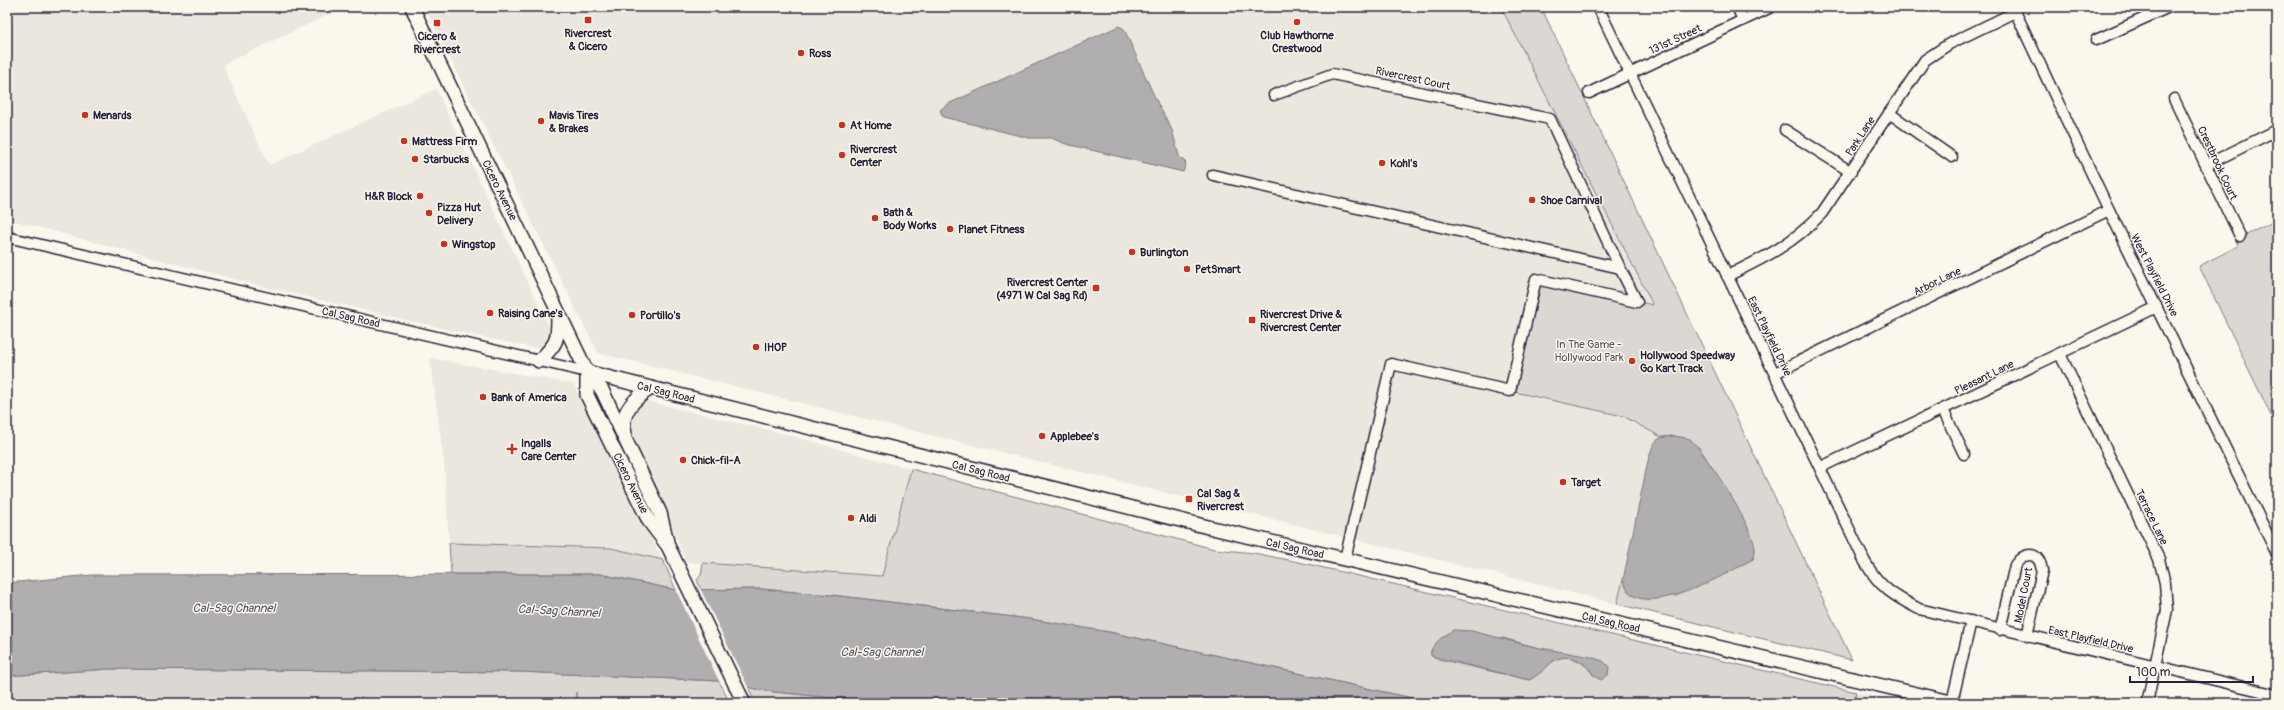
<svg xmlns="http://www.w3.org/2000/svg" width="2284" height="710" viewBox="0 0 2284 710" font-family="Pangolin,sans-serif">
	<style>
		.built { fill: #ebe7df }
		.green { fill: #dbd8d3; stroke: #7e7d87; fill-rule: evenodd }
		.water { fill: #b1aeb0; stroke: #787681 }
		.pier { fill: #fbf7ec }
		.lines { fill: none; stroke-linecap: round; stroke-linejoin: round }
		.minor-casing { stroke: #22223b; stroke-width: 13 }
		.major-casing { stroke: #22223b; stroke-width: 16 }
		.minor { stroke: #fbf7ec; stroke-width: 10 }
		.major { stroke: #fbf7ec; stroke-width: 13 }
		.poi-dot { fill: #c8321e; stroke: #fbf7ec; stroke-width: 1.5 }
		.labels { text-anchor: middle; stroke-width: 3; stroke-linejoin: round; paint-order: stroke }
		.poi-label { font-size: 11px; font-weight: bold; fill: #22223b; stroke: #fbf7ec; text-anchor: start }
		.street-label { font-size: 11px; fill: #22223b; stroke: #fbf7ec }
		.park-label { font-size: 11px; fill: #505061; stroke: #fbf7ec }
		.water-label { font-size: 12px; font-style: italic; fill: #545364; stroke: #fbf7ec }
	</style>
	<rect width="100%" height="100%" fill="#fbf7ec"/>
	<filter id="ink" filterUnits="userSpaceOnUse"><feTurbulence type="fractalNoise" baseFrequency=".025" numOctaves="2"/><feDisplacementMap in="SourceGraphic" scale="8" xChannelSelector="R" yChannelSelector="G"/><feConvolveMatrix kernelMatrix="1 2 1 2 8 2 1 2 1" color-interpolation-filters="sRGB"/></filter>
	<g filter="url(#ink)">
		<g class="built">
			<path d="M7,7H344L224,64L226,73L269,165L436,89L549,327L551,339L548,344L543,347L533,348L454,331L252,284L7,219Z"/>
			<path d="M424,7H1501L1714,426L1653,443L1617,604L598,353Z"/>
			<path d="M430,358L574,384L618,474L663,560L611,548L449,543L444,462Z"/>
			<path d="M640,401H646L785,434L911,469L882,576L686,562L650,474L628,428L627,416Z"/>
			<path d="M1856,692L1905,703H1858L1854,699Z"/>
		</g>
		<g class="green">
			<path d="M1501,7H1541L1852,660L1617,604L1623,580L1628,591L1676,596L1753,559L1755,549L1747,527L1700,448L1675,436L1661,437L1623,416L1510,391L1536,279L1653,305Z"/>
			<path d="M2277,220V428L2199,266L2238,246L2236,240Z"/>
			<path d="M911,469L1214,549L1254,553L1303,563L1856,692L1855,699L1858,703H1435L1109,632L1030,619L832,595L761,589L701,590L697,580L701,575L703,563L882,576ZM1443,637L1503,638L1609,668L1593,675C1584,661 1567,651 1550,662C1542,668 1538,676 1529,680L1438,659L1430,652Z"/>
			<path d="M449,543L611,548L663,560L676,590L600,574H451Z"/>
			<path d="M110,669L521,672L719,681L730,703H577L576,692V703H7V676Z"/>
			<path d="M748,687L766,691L879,703H755Z"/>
		</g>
		<g class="water">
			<path d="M1119,26L1124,29L1156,100L1172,130L1179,156L1186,163L1183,172L1066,144L1051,138H1029L943,117L940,110L948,104Z"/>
			<path d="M1675,436L1690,439C1706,454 1755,529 1755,550C1755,553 1754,556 1753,559C1730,572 1651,618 1628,591C1626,588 1625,583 1623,580L1648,461C1654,442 1653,437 1675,436Z"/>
			<path d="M600,574L676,590L761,589L832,595L1030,619L1109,632L1435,703H879L766,691L719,681L521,672L110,669L7,676V583L92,575Z"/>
			<path d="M1453,630L1472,631L1535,647L1591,657L1603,661L1609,667L1608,675L1601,680C1592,677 1591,668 1583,663C1554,646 1550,671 1529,680L1431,656C1429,644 1445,636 1453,630Z"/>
		</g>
		<path class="pier" d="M680,588H700L749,689L720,683L676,590Z"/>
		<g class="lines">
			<g class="minor-casing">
				<g id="minor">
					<path d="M1598,7L1865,562C1880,588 1894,596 1919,609L2277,695"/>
					<path d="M1737,7L1743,20"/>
					<path d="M2013,7L2109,210L2277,554"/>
					<path d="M2096,40L2169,7"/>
					<path d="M1589,93L1771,7"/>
					<path d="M1274,95L1332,74L1550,119L1620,268"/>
					<path d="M2174,99L2240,236"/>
					<path d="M1889,113L1952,157"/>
					<path d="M1785,130L1851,172"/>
					<path d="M2206,165L2277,130"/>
					<path d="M1213,175L1620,268L1637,302L1536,279L1510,391L1391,364L1345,559"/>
					<path d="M7,237L587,372"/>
					<path d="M1727,276C1764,258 1793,244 1822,213L1925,60L1949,44L2015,12"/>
					<path d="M2060,354L2159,559L2165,583L2167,610L2147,703"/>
					<path d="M1775,373L2109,210"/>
					<path d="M1943,410L1964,454"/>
					<path d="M1821,467L2157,307"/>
					<path d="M2000,630L2015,565C2026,550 2040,552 2042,571L2027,636"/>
					<path d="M1952,702L1971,621"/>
				</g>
			</g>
			<g class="major-casing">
				<g id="major">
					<path d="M412,7L587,372L602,390L660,513L668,546"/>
					<path d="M539,361C557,343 558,342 558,316"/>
					<path d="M587,372L1208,527L1955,703"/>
					<path d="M587,372V395L649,521L668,546L744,703"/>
					<path d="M625,434C619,412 635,398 651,388"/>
				</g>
			</g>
			<use href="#minor" class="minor"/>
			<use href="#major" class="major"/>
		</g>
	</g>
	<g class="poi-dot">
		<rect x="584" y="16" width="8" height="8" rx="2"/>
		<circle cx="1297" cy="22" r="4"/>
		<rect x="433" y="19" width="8" height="8" rx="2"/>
		<circle cx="801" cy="53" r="4"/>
		<circle cx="85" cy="115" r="4"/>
		<circle cx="541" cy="121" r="4"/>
		<circle cx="842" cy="125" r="4"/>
		<circle cx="404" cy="141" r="4"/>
		<circle cx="842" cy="155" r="4"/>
		<circle cx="415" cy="159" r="4"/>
		<circle cx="1382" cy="163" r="4"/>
		<circle cx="420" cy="196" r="4"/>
		<circle cx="1532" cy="200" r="4"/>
		<circle cx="429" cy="213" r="4"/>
		<circle cx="875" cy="218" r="4"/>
		<circle cx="950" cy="229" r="4"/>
		<circle cx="444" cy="244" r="4"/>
		<circle cx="1132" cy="252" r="4"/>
		<circle cx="1187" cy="269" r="4"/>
		<rect x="1092" y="284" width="8" height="8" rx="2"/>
		<circle cx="490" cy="313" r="4"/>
		<circle cx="632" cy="315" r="4"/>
		<rect x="1248" y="316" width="8" height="8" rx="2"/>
		<circle cx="756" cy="347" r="4"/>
		<circle cx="1632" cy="361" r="4"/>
		<circle cx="483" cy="397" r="4"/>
		<circle cx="1042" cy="436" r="4"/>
		<path d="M510 443h4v4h4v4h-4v4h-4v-4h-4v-4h4z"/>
		<circle cx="683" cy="460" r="4"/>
		<circle cx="1563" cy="482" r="4"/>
		<rect x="1185" y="495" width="8" height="8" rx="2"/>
		<circle cx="851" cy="518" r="4"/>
	</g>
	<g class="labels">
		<g class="poi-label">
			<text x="588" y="37" text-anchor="middle">Rivercrest<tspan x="588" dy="13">&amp; Cicero</tspan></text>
			<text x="1297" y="39" text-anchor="middle">Club Hawthorne<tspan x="1297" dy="13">Crestwood</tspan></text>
			<text x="437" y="40" text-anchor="middle">Cicero &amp;<tspan x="437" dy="13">Rivercrest</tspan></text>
			<text x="809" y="57">Ross</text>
			<text x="93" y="119">Menards</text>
			<text x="549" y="119">Mavis Tires<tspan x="549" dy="13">&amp; Brakes</tspan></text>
			<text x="850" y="129">At Home</text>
			<text x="412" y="145">Mattress Firm</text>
			<text x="850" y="153">Rivercrest<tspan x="850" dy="13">Center</tspan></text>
			<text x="423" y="163">Starbucks</text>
			<text x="1390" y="167">Kohl's</text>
			<text x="412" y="200" text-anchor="end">H&amp;R Block</text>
			<text x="1540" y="204">Shoe Carnival</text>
			<text x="437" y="211">Pizza Hut<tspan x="437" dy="13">Delivery</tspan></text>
			<text x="883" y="216">Bath &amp;<tspan x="883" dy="13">Body Works</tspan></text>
			<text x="958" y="233">Planet Fitness</text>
			<text x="452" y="248">Wingstop</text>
			<text x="1140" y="256">Burlington</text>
			<text x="1195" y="273">PetSmart</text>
			<text x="1088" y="286" text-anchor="end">Rivercrest Center<tspan x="1088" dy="13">(4971 W Cal Sag Rd)</tspan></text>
			<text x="498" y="317">Raising Cane's</text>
			<text x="1260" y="318">Rivercrest Drive &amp;<tspan x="1260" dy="13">Rivercrest Center</tspan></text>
			<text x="640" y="319">Portillo's</text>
			<text x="764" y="351">IHOP</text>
			<text x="1640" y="359">Hollywood Speedway<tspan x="1640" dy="13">Go Kart Track</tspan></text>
			<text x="491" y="401">Bank of America</text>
			<text x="1050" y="440">Applebee's</text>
			<text x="521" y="447">Ingalls<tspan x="521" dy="13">Care Center</tspan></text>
			<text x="691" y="464">Chick-fil-A</text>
			<text x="1571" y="486">Target</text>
			<text x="1197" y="497">Cal Sag &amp;<tspan x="1197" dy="13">Rivercrest</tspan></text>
			<text x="859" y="522">Aldi</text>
		</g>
		<g class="street-label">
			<text transform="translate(1675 39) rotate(-25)" y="4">131st Street</text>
			<text transform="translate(1413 78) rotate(12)" y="4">Rivercrest Court</text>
			<text transform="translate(1860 136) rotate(-57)" y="4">Park Lane</text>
			<text transform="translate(2218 163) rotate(65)" y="4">Crestbrook Court</text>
			<text transform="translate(500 190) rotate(64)" y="4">Cicero Avenue</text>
			<text transform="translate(2155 275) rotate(63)" y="4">West Playfield Drive</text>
			<text transform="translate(1937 281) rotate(-26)" y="4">Arbor Lane</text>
			<text transform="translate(351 317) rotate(13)" y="4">Cal Sag Road</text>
			<text transform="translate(1770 336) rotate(64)" y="4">East Playfield Drive</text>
			<text transform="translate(1984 377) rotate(-26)" y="4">Pleasant Lane</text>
			<text transform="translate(666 392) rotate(14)" y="4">Cal Sag Road</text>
			<text transform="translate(981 471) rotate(14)" y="4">Cal Sag Road</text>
			<text transform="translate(631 483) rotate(64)" y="4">Cicero Avenue</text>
			<text transform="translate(2152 517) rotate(64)" y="4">Terrace Lane</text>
			<text transform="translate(1295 548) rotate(13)" y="4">Cal Sag Road</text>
			<text transform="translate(2023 595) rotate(-79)" y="4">Model Court</text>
			<text transform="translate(1611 622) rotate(13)" y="4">Cal Sag Road</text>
			<text transform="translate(2091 639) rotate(13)" y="4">East Playfield Drive</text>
		</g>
		<g class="park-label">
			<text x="1589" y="348">In The Game -<tspan x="1589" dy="13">Hollywood Park</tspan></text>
		</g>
		<g class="water-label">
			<text x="234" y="612">Cal-Sag Channel</text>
			<text transform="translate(559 611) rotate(3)" y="4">Cal-Sag Channel</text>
			<text x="882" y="656">Cal-Sag Channel</text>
		</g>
	</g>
	<rect width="2284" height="710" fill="none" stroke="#fbf7ec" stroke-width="24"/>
	<rect x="12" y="12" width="2260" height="686" fill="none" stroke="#22223b" stroke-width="1.5" filter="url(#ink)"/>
	<path d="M2130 676v6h123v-6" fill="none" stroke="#22223b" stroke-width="2"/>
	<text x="2136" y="676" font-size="12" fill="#22223b" stroke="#fbf7ec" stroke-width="3" paint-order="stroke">100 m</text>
</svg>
